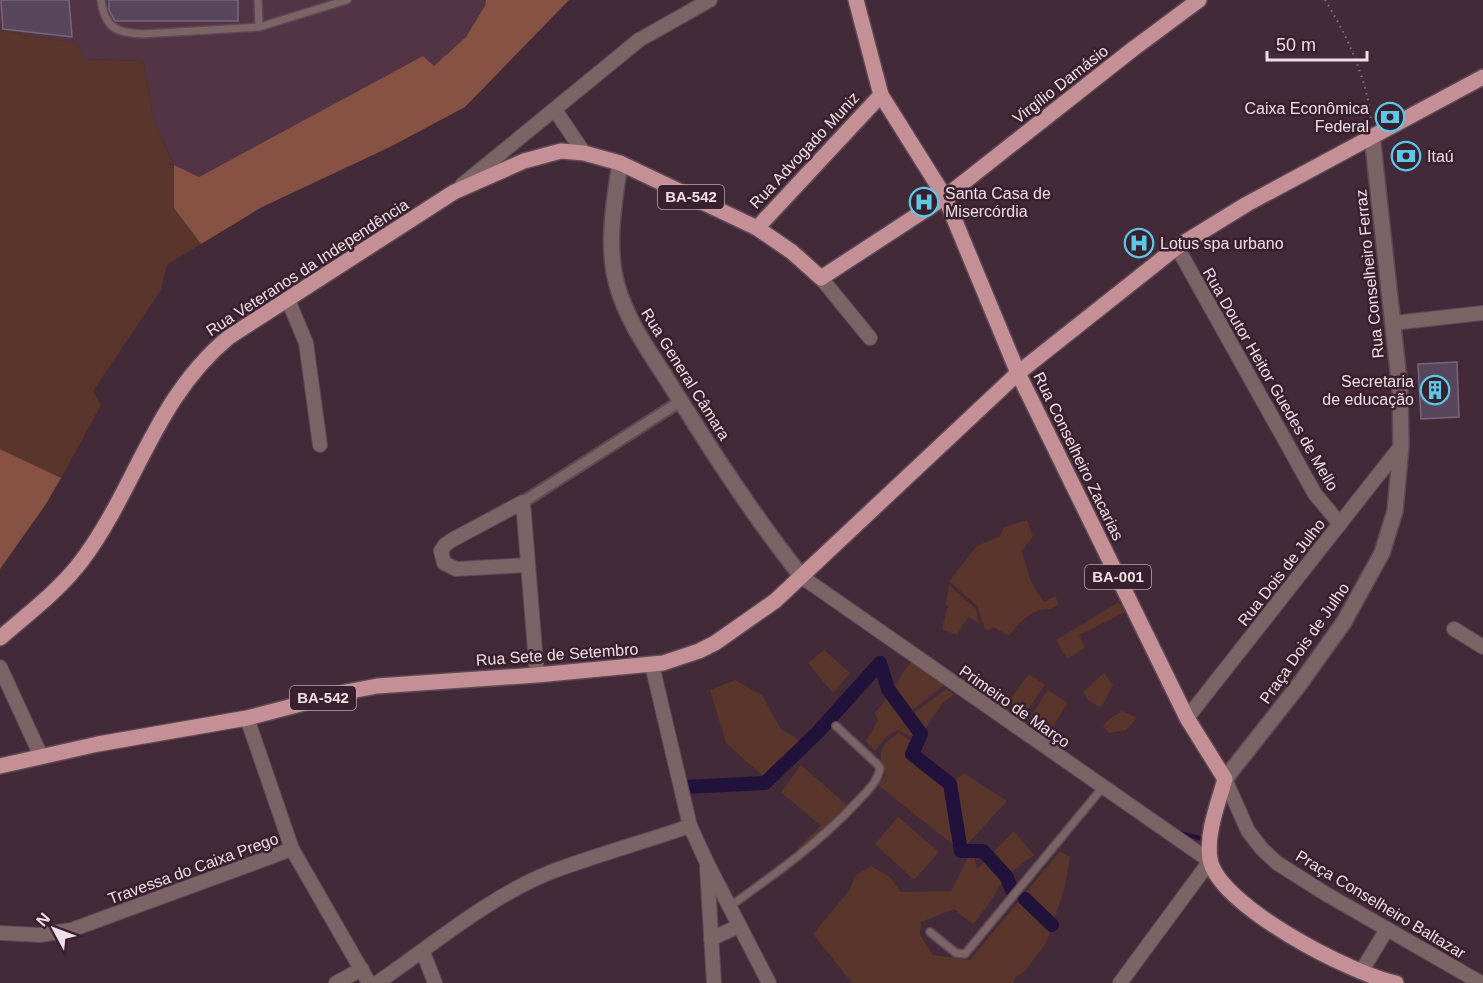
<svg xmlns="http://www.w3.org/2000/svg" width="1483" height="983" viewBox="0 0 1483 983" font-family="Arial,sans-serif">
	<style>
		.built { fill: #533445 }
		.green { fill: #59352b }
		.forest { fill: #865244 }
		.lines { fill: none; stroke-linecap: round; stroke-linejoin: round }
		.stream { stroke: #20123a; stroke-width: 4 }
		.canal { stroke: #20123a; stroke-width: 14 }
		.building { fill: #58465c; stroke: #79657d; stroke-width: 1.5 }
		.service-casing { stroke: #5f4754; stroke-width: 10 }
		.pedestrian-casing { stroke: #5f4754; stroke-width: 14 }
		.minor-casing { stroke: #5f4754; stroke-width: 16 }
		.tertiary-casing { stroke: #5f4754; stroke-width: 18 }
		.primary-casing { stroke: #5f4754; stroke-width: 18 }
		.path { stroke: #88737e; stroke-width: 2; stroke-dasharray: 1.5 4.5; stroke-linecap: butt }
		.service { stroke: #7c6365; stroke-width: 7 }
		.pedestrian { stroke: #7c6365; stroke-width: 10 }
		.minor { stroke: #7c6365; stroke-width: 14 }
		.tertiary { stroke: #7c6365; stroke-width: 15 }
		.primary { stroke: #c49096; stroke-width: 15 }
		.labels { text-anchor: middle; stroke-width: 5; stroke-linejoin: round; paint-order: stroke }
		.shield { fill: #38202e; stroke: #b9a6b0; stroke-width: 1.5 }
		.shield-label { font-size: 15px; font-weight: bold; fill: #f0dfe7 }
		.street-label { font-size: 16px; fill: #f0dfe7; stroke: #38202e }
		.poi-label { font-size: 16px; fill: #f0dfe7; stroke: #38202e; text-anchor: start }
	</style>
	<rect width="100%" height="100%" fill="#432a38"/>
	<path class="built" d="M0,0H486V6L466,37L434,66L423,57L199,177L174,165L154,121L143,61L85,59L76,43L0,30Z"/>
	<g class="green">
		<path d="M0,30L76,43L85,59L143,61L154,121L174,165V208L201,244L167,265L161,290L93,391L101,405L61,478L0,449Z"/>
		<path d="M1027,520L1033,536L1022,551L1031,582L1044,602L1055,596L1059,604C1052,610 1048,609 1040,610C1030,612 1014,627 1009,636L993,627L988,631L985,629L977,606L949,581L977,546L1000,536L1004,527Z"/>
		<path d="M949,585L976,609L979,624L968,617L957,635L942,629L947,608H949L946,604Z"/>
		<path d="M1119,602L1125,612L1079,635L1085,648L1067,659L1056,640Z"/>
		<path d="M824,650L850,673L833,693L808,663Z"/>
		<path d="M915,657L944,678L943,686L911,711L893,691L902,674Z"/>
		<path d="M1104,673L1113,685L1101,708L1088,700L1083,692Z"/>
		<path d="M1029,674L1045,685L1024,715L1007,703Z"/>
		<path d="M735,680L762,695L781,729L804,743L776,762L763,776L726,743L710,690Z"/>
		<path d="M946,689L954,694L942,704L921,734L911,725L910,716Z"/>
		<path d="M1048,690L1068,703L1044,740L1025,725Z"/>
		<path d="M890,694L906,713L912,730L920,736L921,741L897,730L888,735L875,751L866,741L878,720L875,713Z"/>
		<path d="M1122,711L1137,718L1126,730L1109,733L1103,726L1109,719Z"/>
		<path d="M898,733L920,746L912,754L921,765L950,784L964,773L1007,801L961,851L878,785L886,775C877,754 879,747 898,733Z"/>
		<path d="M801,765L848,806L801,851L798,848L821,826L781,792Z"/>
		<path d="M898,817L939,852L914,880L875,844Z"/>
		<path d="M1014,831L1034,855L1006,876L987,907L973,924L954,909L921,922L920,935L933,955L970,960L1060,851L1070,857L1065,887L1046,943L1025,971L1016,977L1013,983H852L813,934L849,891L855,876L871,866L890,877L901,892L951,891L972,849L977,869Z"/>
	</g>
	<g class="forest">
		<path d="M486,0H569L465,107L390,147L262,207L201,244L174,208V165L199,177L423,56L434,66L466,37L485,6Z"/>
		<path d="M0,449L61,478L46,504L0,569Z"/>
	</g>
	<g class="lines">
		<path class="stream" d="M1180,833L1199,838"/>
		<g class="canal">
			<path d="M880,663L888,689L921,734L912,754L950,784L961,851H983L1006,876L1012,890"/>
			<path d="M686,787L765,783L818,732L880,663"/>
			<path d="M1025,899L1052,925"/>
		</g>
	</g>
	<g class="building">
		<path d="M1,0H69L72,37L3,29Z"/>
		<path d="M109,0H238V21H115L109,10Z"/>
		<path d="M1457,362L1459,417L1421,419L1418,364Z"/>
	</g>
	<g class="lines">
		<g class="service-casing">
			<g id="service">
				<path d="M101,0C105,28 116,33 143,34L259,27L347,0"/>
				<path d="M258,0L259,27"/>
				<path d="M729,907C775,874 819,843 857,802C866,792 878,782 880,768L877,764L836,726"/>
				<path d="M930,932L956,953L965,954L1103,787"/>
			</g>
		</g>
		<g class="pedestrian-casing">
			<path id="pedestrian" d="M523,502L681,401"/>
		</g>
		<g class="minor-casing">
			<g id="minor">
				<path d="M555,110L584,153"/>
				<path d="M462,185L639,40L710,0"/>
				<path d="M1177,247L1315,494L1340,524"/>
				<path d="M821,278L870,338"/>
				<path d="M288,300L306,343L320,445"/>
				<path d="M1393,323L1483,313"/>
				<path d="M528,565L456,569L444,563L441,551L445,545L452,540L523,502L537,675"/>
				<path d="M802,577L1210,861L1120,983"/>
				<path d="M1454,629L1483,647"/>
				<path d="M652,665L690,826L707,863L769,983"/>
				<path d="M0,667L41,756"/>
				<path d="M247,718L292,849L369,983"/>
				<path d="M1187,718L1401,446"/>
				<path d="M1225,779L1248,831L1262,849L1277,863L1326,894L1481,983"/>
				<path d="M707,868L714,983"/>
				<path d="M0,933L40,935L71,930L292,849"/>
				<path d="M711,939L739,926"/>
				<path d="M423,952L435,983"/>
				<path d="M1361,972L1387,929"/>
				<path d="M336,983L362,969"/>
				<path d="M377,983C431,946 490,896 551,872C596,855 644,842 690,826"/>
			</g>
		</g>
		<g class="tertiary-casing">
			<g id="tertiary">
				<path d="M620,163C614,203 606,246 617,285C627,321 649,351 668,381C711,450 752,514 802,577"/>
				<path d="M1225,779L1299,685L1344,622L1382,553L1395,511L1401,446L1400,389L1372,135"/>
			</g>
		</g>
		<g class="primary-casing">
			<g id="primary">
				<path d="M856,0L881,95L945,197L1018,373L1187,718L1225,779C1218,804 1206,833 1210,859C1217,905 1353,975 1396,983"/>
				<path d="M757,228L792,252L821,278L945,197L1133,49L1199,0"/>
				<path d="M0,638C29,613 60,590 83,559C137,486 155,398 229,337L454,192L524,161L561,151L584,153L620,163L757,228L881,95"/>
				<path d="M0,766L98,744L247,718L346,692L377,686L537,675L663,663L699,651L715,643L775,601L1018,373L1177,247L1247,204L1483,77"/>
			</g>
		</g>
		<path class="path" d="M1325,0C1346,33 1368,81 1371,121"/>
		<use href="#service" class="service"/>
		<use href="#pedestrian" class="pedestrian"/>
		<use href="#minor" class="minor"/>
		<use href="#tertiary" class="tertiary"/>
		<use href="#primary" class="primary"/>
	</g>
	<defs>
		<g id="bank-ring" transform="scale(1.5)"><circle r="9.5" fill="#38202e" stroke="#5cc7e7" stroke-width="1.5"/><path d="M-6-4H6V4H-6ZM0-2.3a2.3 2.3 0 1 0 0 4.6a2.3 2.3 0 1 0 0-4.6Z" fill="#5cc7e7"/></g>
		<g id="hospital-ring" transform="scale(1.5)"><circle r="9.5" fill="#38202e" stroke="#5cc7e7" stroke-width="1.5"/><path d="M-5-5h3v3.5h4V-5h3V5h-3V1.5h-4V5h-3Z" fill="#5cc7e7"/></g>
		<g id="building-ring" transform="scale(1.5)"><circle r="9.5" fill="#38202e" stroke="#5cc7e7" stroke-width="1.5"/><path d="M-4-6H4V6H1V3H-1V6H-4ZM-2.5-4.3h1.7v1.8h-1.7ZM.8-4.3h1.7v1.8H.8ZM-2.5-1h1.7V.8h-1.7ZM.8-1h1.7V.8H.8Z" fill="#5cc7e7"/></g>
	</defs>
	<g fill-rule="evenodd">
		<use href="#bank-ring" x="1390" y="117"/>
		<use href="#bank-ring" x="1406" y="156"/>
		<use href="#hospital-ring" x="924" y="202"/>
		<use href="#hospital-ring" x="1139" y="243"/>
		<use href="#building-ring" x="1435" y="390"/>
	</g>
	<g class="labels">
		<g class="shield">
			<rect x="658" y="185" width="66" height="24" rx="4.5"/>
			<rect x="1085" y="565" width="66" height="24" rx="4.5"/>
			<rect x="290" y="686" width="66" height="24" rx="4.5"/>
		</g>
		<g class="shield-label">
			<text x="691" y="202">BA-542</text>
			<text x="1118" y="582">BA-001</text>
			<text x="323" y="703">BA-542</text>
		</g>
		<g class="street-label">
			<text transform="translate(1060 84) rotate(-38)" y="6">Virgílio Damásio</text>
			<text transform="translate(804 150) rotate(-47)" y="6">Rua Advogado Muniz</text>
			<text transform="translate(307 267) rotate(-33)" y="6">Rua Veteranos da Independência</text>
			<text transform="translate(1369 274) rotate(-96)" y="6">Rua Conselheiro Ferraz</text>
			<text transform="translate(686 374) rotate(58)" y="6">Rua General Câmara</text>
			<text transform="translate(1271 379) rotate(60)" y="6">Rua Doutor Heitor Guedes de Mello</text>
			<text transform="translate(1079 456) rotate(64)" y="6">Rua Conselheiro Zacarias</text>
			<text transform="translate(1281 572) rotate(-52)" y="6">Rua Dois de Julho</text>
			<text transform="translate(1304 643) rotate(-55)" y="6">Praça Dois de Julho</text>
			<text transform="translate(557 654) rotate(-4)" y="6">Rua Sete de Setembro</text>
			<text transform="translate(1015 706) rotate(35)" y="6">Primeiro de Março</text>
			<text transform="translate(193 868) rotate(-20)" y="6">Travessa do Caixa Prego</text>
			<text transform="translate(1381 904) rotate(31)" y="6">Praça Conselheiro Baltazar</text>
		</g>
		<g class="poi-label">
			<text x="1369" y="114" text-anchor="end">Caixa Econômica<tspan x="1369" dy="18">Federal</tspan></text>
			<text x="1427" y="162">Itaú</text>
			<text x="945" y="199">Santa Casa de<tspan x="945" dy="18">Misercórdia</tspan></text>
			<text x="1160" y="249">Lotus spa urbano</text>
			<text x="1414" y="387" text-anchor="end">Secretaria<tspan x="1414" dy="18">de educação</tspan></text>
		</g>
	</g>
	<g transform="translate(54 929) rotate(311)" stroke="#38202e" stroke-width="4.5" paint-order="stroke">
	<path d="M0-4.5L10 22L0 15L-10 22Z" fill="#f0dfe7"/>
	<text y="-9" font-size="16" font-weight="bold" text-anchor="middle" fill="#f0dfe7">N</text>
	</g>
	<path d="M1267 51v9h100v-9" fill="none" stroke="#f0dfe7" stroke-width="3"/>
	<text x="1276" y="51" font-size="18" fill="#f0dfe7" stroke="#38202e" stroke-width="4.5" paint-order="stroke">50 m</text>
</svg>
